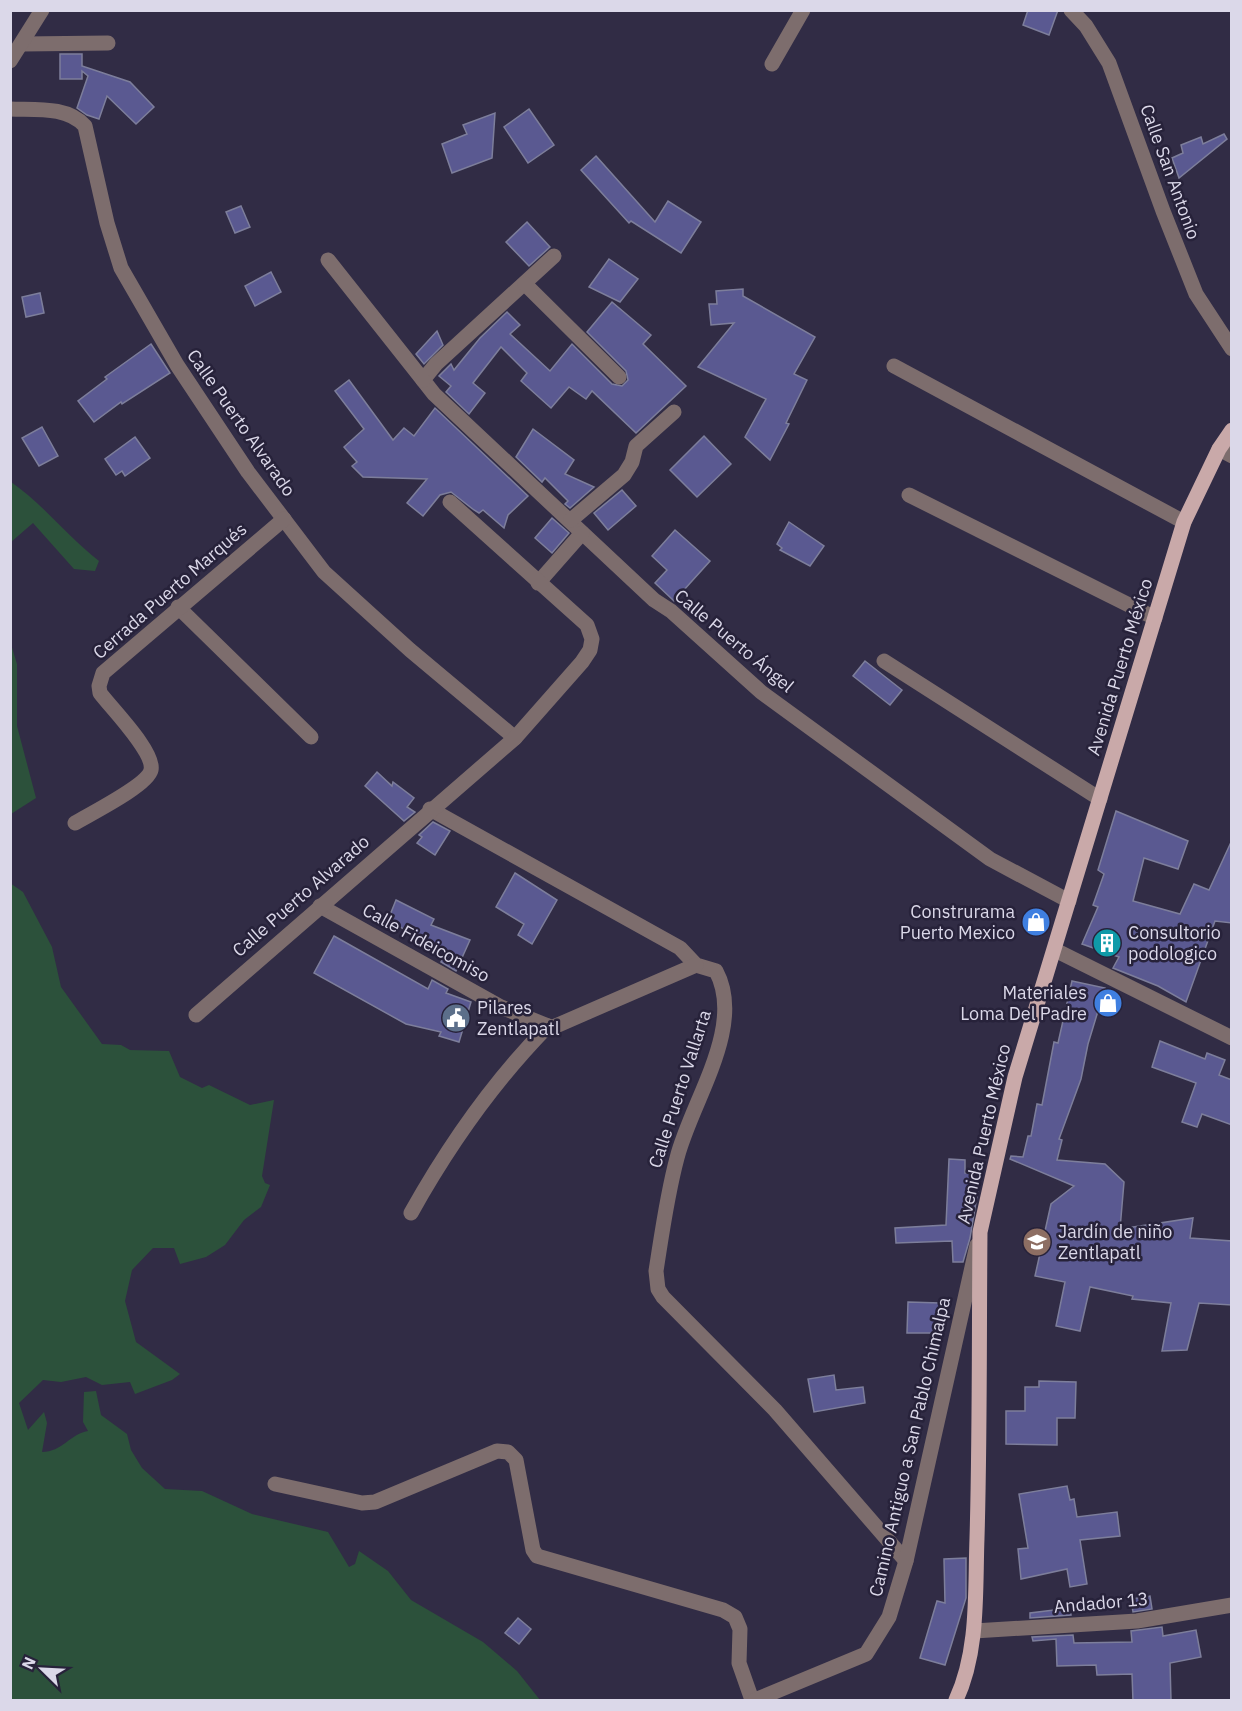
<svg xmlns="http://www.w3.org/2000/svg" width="1242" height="1711" viewBox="0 0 1242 1711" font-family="'IBM Plex Sans',sans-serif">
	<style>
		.green { fill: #2c513b }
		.building { fill: #5a5991; stroke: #7d7e9b; stroke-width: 1.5 }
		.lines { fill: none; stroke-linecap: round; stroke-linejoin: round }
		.minor { stroke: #7d6d6d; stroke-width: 15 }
		.major { stroke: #c9a9a9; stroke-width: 15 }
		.labels { text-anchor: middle; stroke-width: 5; stroke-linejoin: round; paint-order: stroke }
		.street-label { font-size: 18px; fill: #dbd8e9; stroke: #27223a }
		.poi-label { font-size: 18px; fill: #dbd8e9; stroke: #27223a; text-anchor: start }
	</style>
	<rect width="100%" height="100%" fill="#312c45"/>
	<g class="green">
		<path d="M11,482C43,504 67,536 99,561L95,571L74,569L33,523L11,542V566Z"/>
		<path d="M10,641L17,664V726L36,798L11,814Z"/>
		<path d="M10,883L23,892L52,947L61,987L102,1044L121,1045L130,1050L169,1051L180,1077L202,1088L209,1085L250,1105L274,1100L262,1176L265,1183L270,1185L261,1207L244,1220L225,1245L206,1257L180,1264L174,1248H153L132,1270L125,1301L136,1342L180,1374L172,1380L135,1394L130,1382L102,1385L86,1377L61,1382L43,1380L19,1403L28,1430L44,1412L47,1423L42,1452C62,1452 70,1434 88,1431L83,1422L84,1392L96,1391L101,1415L127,1434L131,1450L142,1468L165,1489L202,1491L252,1514L328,1532L349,1567L355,1564L359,1551L388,1571L411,1600L483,1642L517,1671L540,1700H11Z"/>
	</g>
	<g class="building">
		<path d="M1028,10H1058L1049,35L1023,25Z"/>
		<path d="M60,54H82V66L130,82L154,107L136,124L107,96L99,119L87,115L77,108L88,76L82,71V79H60Z"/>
		<path d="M529,109L554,145L528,163L504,127Z"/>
		<path d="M495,113L492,158L452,173L442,144L467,134L463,125Z"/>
		<path d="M1224,134L1227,139L1179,178L1172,158L1183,153L1181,145L1201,137L1203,144Z"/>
		<path d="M596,156L655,222L668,201L701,222L681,253L631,221L629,223L581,170Z"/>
		<path d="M241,206L250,227L235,233L226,212Z"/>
		<path d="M527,222L550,247L529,266L506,242Z"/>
		<path d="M609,259L638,279L620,302L589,287Z"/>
		<path d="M271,272L281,292L255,306L245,286Z"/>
		<path d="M743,289V296L815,337L794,374L807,380L786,423L789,424L770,460L745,437L766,399L698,367L734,323L711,325L709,304H717L716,291Z"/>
		<path d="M40,293L44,313L26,317L22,297Z"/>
		<path d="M612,302L651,335L643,344L686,386L636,433L592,391L586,399L569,387L551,408L521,381L527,373L501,347L473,383L485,393L469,414L446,392L451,386L439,376L451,364L454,370L480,338L507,312L520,325L510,334L550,371L572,344L612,384L622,386L628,380L626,371L587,332Z"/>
		<path d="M437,331L443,345L424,364L416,354Z"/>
		<path d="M151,344L170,373L122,404L121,402L94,422L78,401L107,379L105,377Z"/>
		<path d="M349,380L393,440L404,428L414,436L435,408L528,496L508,515L504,528L483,510L479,513L474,510L451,492L440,495L423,516L407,503L427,479L363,477L352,466L357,462L344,447L364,429L335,391Z"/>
		<path d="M42,427L58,456L39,466L22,438Z"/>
		<path d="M533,429L574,460L565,474L594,487L570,508L565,504L568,501L545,478L542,482L516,457Z"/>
		<path d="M704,436L731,464L697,497L670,470Z"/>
		<path d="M135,437L150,458L125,476L122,471L116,475L105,459Z"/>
		<path d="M622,490L636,506L608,530L594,513Z"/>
		<path d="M552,518L569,533L552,553L535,538Z"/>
		<path d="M789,522L824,546L810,566L780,550L782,548L777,544Z"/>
		<path d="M675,530L710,561L674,601L655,583L667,570L652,556Z"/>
		<path d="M865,661L902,690L890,705L853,676Z"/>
		<path d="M377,772L392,786L393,782L414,798L407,807L415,812L404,821L365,786Z"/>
		<path d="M1116,811L1188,841L1178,869L1144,858L1133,901L1180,914L1194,884L1209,890L1232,840V923L1215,921L1186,1002L1158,986L1113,968L1119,957L1082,944L1098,907L1093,905L1104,874L1098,870Z"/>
		<path d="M433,822L450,831L435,855L417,843L422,837L419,835Z"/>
		<path d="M515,873L557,900L532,944L518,935L524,924L496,907Z"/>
		<path d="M396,900L434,919L431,925L470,940L456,971L441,962L445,953L388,920Z"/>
		<path d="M334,936L428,989L432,980L448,989L446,993L471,1002L459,1042L439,1036L441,1032L406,1024L314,973Z"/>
		<path d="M1072,981L1105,988L1088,1044L1081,1079L1059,1139L1062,1140L1057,1160L1105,1164L1124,1182L1120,1229L1193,1218L1190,1238L1232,1241V1305L1199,1303L1187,1350L1162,1351L1171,1303L1132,1299L1133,1296L1090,1287L1080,1331L1056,1326L1065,1282L1035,1276L1051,1204L1074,1186L1010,1159L1011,1156L1023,1157L1028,1136H1031L1037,1104L1042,1105L1054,1042L1058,1043Z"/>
		<path d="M1160,1041L1205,1059L1207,1053L1225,1060L1219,1075L1232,1080V1125L1202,1114L1197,1127L1182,1122L1196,1083L1152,1067Z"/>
		<path d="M949,1159L965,1160V1173L981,1172L970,1238L963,1262H953L952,1241L896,1243L895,1228L946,1225Z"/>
		<path d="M908,1302L940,1303L939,1333H907Z"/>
		<path d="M834,1375L836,1390L863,1387L865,1403L814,1412L808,1379Z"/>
		<path d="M1039,1381L1076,1382L1075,1418H1057V1445L1006,1444V1411H1025V1387H1039Z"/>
		<path d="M1067,1486L1070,1500L1074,1499L1077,1517L1117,1512L1120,1536L1080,1540L1087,1584L1070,1587L1067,1569L1021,1579L1018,1549L1028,1548L1019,1494Z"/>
		<path d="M966,1558V1598L945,1665L920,1658L937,1601L945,1603L944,1559Z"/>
		<path d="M1150,1596L1152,1609L1133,1612L1131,1599Z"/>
		<path d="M1070,1608L1071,1615L1030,1618V1613Z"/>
		<path d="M518,1618L531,1629L519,1644L505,1633Z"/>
		<path d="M1162,1627L1163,1636L1196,1630L1201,1657L1170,1663L1171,1700L1133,1701L1132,1674L1097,1675L1096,1665L1057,1666L1056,1639L1033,1641L1032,1637L1073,1635L1074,1643L1132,1642L1131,1631Z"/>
	</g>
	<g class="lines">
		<g class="minor">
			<path d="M1071,10L1086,26L1109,63L1163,211L1196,294L1232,349"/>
			<path d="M23,44L108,43"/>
			<path d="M10,61L42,10"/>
			<path d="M772,64L803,10"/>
			<path d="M10,109C36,110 67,106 85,126L107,223L121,268L177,365L248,472L324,572L410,650L515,738"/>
			<path d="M554,256L436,364L423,380L434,394L654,600L671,611L761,692L990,859L1069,901"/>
			<path d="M328,260L423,380"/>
			<path d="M525,284L619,377"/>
			<path d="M894,366L1184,522"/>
			<path d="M1219,449L1232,456"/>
			<path d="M909,495L1155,618"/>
			<path d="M571,520L624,475L632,462L636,446L674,412"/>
			<path d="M538,583L582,533"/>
			<path d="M178,607L311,737"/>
			<path d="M884,661L1100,799"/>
			<path d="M430,809L680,948L696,965L716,971C746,1027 691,1102 677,1158C667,1195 662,1233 656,1271L658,1289L663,1297L775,1410L906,1561"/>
			<path d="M75,823C90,814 148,785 151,770C155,752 112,709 100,693L99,686L103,673L284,519"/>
			<path d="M320,906L501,1007L548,1026"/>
			<path d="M1055,950L1232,1038"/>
			<path d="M196,1015L515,738L582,662L590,650L592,639L587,625L450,502"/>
			<path d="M411,1213C449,1145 494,1081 548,1026L551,1028L696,965"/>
			<path d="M275,1484L362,1503L375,1502L497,1451L508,1452L516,1460L533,1550L537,1556L723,1610L735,1617L740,1629L739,1663L752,1700"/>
			<path d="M974,1631L1137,1621L1232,1605"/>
			<path d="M755,1700L866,1654L889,1617L906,1561L977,1245"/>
		</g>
		<path class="major" d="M956,1700C979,1651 975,1591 977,1538C980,1436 979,1334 980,1232L1015,1077L1184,522L1219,449L1232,430"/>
	</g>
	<defs>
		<g id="shop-disc" transform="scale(1.5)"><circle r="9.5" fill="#3f7fe0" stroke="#27223a"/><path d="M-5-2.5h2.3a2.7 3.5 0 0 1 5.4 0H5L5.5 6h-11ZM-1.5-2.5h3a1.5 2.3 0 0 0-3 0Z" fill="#fff"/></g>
		<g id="building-disc" transform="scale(1.5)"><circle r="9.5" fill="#0f9aa8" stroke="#27223a"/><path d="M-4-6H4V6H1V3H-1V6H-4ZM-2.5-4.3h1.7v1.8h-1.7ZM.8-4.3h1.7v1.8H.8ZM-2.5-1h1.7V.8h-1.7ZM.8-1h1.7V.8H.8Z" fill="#fff"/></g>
		<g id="civic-disc" transform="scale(1.5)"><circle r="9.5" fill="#5c6f8a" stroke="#27223a"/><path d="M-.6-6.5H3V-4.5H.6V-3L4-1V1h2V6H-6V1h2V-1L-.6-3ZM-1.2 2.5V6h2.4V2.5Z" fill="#fff"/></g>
		<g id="school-disc" transform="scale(1.5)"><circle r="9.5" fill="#8d6e63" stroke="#27223a"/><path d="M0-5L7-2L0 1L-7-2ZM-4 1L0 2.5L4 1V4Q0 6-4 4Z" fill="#fff"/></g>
	</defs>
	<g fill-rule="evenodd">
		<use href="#shop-disc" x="1036" y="922"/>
		<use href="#building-disc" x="1107" y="943"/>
		<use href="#shop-disc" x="1108" y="1003"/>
		<use href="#civic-disc" x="456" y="1018"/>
		<use href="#school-disc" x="1037" y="1242"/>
	</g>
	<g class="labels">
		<g class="street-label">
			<text transform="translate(1170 172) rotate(70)" y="6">Calle San Antonio</text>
			<text transform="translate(241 423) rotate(55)" y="6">Calle Puerto Alvarado</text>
			<text transform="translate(170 591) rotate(-41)" y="6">Cerrada Puerto Marqués</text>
			<text transform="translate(734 641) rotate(40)" y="6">Calle Puerto Ángel</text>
			<text transform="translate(1120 667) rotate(-73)" y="6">Avenida Puerto México</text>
			<text transform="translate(301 896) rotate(-41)" y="6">Calle Puerto Alvarado</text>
			<text transform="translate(426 943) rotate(29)" y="6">Calle Fideicomiso</text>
			<text transform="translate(680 1089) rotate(-72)" y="6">Calle Puerto Vallarta</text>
			<text transform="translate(984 1134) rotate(-77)" y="6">Avenida Puerto México</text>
			<text transform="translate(910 1447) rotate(-77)" y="6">Camino Antiguo a San Pablo Chimalpa</text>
			<text transform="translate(1101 1603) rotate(-5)" y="6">Andador 13</text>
		</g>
		<g class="poi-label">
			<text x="1015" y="918" text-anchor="end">Construrama<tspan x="1015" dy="21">Puerto Mexico</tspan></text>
			<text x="1128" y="939">Consultorio<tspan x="1128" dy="21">podologico</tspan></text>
			<text x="1087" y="999" text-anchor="end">Materiales<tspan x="1087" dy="21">Loma Del Padre</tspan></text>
			<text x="477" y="1014">Pilares<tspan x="477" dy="21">Zentlapatl</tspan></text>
			<text x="1058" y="1238">Jardín de niño<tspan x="1058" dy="21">Zentlapatl</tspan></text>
		</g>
	</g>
	<rect width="1242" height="1711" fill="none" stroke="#dbd8e9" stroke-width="24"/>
	<g transform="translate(42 1669) rotate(294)" stroke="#27223a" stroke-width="4.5" paint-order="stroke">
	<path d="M0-4.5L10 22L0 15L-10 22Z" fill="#dbd8e9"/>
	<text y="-9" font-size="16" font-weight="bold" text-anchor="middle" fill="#dbd8e9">N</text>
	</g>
</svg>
